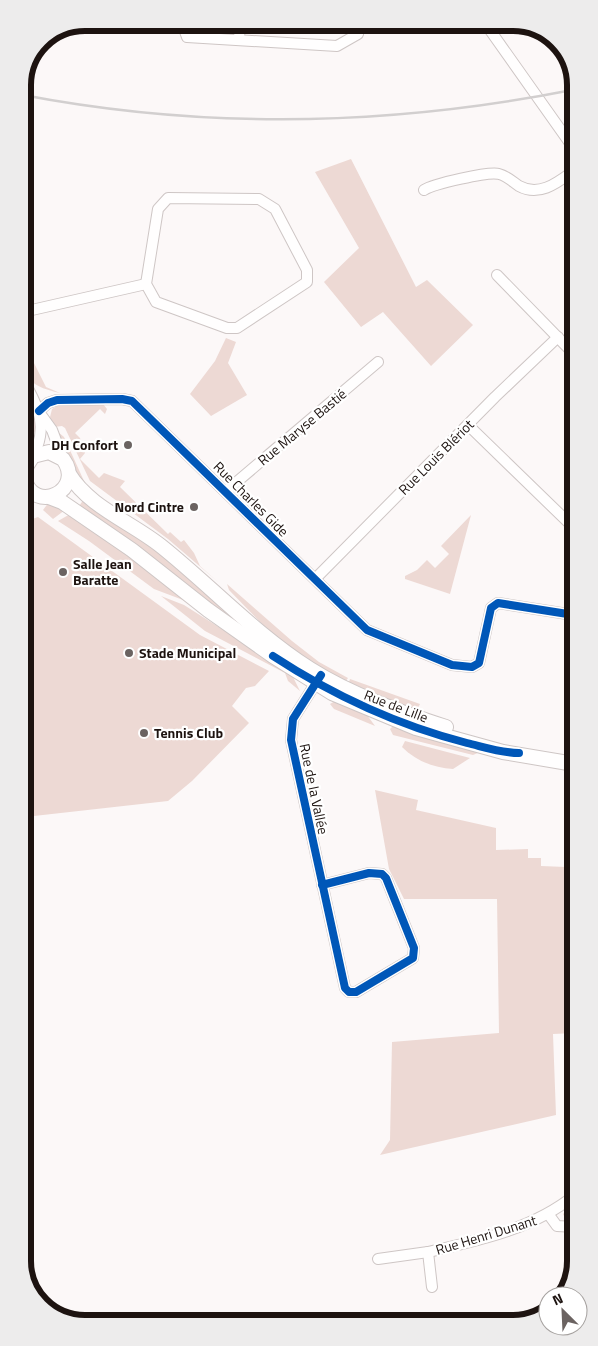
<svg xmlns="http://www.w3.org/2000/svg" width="598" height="1346" viewBox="0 0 598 1346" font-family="'Titillium Web',sans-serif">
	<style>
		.green { fill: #edd9d4 }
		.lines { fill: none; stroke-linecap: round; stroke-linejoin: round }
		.minor-casing { stroke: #cec6c5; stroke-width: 12 }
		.secondary-casing { stroke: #cec6c5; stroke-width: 16 }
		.minor { stroke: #fffefe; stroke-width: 10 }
		.secondary { stroke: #fffefe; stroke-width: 14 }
		.rail { stroke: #d2cfcf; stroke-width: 2.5 }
		.cycleway-casing { stroke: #fff; stroke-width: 11 }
		.cycleway { stroke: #0057b8; stroke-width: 8 }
		.poi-dot { fill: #6b6361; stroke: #fff; stroke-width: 2 }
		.labels { text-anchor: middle; stroke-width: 4.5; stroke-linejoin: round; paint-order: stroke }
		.street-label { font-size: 14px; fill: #1d1310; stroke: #fff }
		.poi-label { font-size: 14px; font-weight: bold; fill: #1d1310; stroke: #fff; text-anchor: start }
		.rim { fill: none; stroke: #1d1310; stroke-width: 6 }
	</style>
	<rect width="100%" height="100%" fill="#fcf8f8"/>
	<g class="green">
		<path d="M351,159L416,287L427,280L473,325L431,366L383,312L361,327L324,282L359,248L315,172Z"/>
		<path d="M226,338L236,342L228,363L247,395L211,416L190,394L215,361Z"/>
		<path d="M23,341L46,387L60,393C24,385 23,375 23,341Z"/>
		<path d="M23,391L38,430L34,432C31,418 24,404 23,391Z"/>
		<path d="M24,404L32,431L24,437Z"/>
		<path d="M103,404L107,409L105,414L100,409L75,433L80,438L85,453L80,459L99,478L104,473L125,481L120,487L168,534L170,532L181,542L184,540L194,553L200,566L218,582L168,539L90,481L65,428L62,426L54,427L50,417L52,409L59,405Z"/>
		<path d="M58,432L64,437L84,481L83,488L66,456Z"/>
		<path d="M36,435L32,446L24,453V443Z"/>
		<path d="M84,499L131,528L240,622L236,626L77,509Z"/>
		<path d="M49,502L65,510L53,519L43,510Z"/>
		<path d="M72,513L99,531L194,607L183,600L154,589L89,541L58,521Z"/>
		<path d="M471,515L450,594L405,579V576L417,570L427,560L435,568L449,554L441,546Z"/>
		<path d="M38,517L200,635L269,671L255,686L246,688L232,706L249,723L192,781L168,801L25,817L24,522Z"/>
		<path d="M227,584L292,641L319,662L348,678L346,681L322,670L290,647L265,627L229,590Z"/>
		<path d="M161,596L184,605L291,673L300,691L288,681L285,673L205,631Z"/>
		<path d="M350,679L420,704L418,708L412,710L349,682Z"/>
		<path d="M335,701L367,715L375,726L334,709L330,704Z"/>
		<path d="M393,726L480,752L473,755L393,735L390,729Z"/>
		<path d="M405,741L470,758L453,769C434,768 416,761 402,747Z"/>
		<path d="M375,790L418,800L416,810L496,828V850L528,849V858H541V866L566,867L575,1033L553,1034L556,1115L380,1155L390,1140L392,1042L499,1033L497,899H404L389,869Z"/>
		<path d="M575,1202V1220H566L563,1214Z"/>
	</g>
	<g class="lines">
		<g class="minor-casing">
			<g id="minor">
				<path d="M182,23L187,37L337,46L358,34"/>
				<path d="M485,23L572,146"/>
				<path d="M239,39L240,23"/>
				<path d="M424,190C433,184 489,171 499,174C507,176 513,182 519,186C539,197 557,183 572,172"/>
				<path d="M168,198L259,199L275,209L307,270V282L237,328H227L156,302L146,284L158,209Z"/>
				<path d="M497,275L573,353"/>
				<path d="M23,312L146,284"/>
				<path d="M23,379C38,407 49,426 33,456"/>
				<path d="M39,411L48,403L57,400L122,399L132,401L367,630L452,665L472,667L479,663L491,608L498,603L574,615"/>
				<path d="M39,412L52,430L63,459"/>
				<path d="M468,425L573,527"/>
				<path d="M226,491L378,362"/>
				<path d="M316,578L495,397L558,337"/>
				<path d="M319,678L293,719L291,740L345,988L349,992H356L413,958L414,948L386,878L382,874L369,873L322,885"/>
				<path d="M549,1215L557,1226L575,1227"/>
				<path d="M378,1259L428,1252"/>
				<path d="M432,1287L428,1252C480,1240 533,1229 575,1195"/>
			</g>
		</g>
		<g class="secondary-casing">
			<g id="secondary">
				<path d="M24,470L33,456L49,452L63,459C86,490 34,516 24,478"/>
				<path d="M69,474C89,507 131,522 161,546C211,586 255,634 310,669C351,695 400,712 446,727"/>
				<path d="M49,497L62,502L132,550L208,610L273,656L332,693L416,728L503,752L574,764"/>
			</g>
		</g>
		<use href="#minor" class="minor"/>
		<use href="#secondary" class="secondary"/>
		<path class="rail" d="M23,95C206,130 390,126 572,90"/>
		<g class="cycleway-casing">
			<g id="cycleway">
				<path d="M39,411L48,403L57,400L122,399L132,401L367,630L452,665L472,667L479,663L491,608L498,603L574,615"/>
				<path d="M273,656C334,696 397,725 467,743C484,747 502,753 519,753"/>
				<path d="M321,675L293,719L291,740L345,988L349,992H356L413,958L414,948L386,878L382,874L369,873L322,885"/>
			</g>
		</g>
		<use href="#cycleway" class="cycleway"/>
	</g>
	<g class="poi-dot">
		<circle cx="128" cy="445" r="5"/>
		<circle cx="194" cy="507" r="5"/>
		<circle cx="63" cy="572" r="5"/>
		<circle cx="129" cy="653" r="5"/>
		<circle cx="144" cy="733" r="5"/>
	</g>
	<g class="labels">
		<g class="street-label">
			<text transform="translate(302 427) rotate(-40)" y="5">Rue Maryse Bastié</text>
			<text transform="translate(436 457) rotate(-45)" y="5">Rue Louis Blériot</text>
			<text transform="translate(251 499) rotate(45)" y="5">Rue Charles Gide</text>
			<text transform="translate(396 706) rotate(21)" y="5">Rue de Lille</text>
			<text transform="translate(314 789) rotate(78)" y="5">Rue de la Vallée</text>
			<text transform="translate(486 1235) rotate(-17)" y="5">Rue Henri Dunant</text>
		</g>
		<g class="poi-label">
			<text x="118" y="450" text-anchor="end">DH Confort</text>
			<text x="184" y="512" text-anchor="end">Nord Cintre</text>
			<text x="73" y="569">Salle Jean<tspan x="73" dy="16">Baratte</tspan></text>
			<text x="139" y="658">Stade Municipal</text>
			<text x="154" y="738">Tennis Club</text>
		</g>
	</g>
	<path d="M0 0H598V1346H0ZM85 31H513A54 54 0 0 1 567 85V1261A54 54 0 0 1 513 1315H85A54 54 0 0 1 31 1261V85A54 54 0 0 1 85 31Z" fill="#edecec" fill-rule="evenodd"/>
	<path class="rim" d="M85 31H513A54 54 0 0 1 567 85V1261A54 54 0 0 1 513 1315H85A54 54 0 0 1 31 1261V85A54 54 0 0 1 85 31Z"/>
	<g transform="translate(563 1311) rotate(336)"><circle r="24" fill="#ffffff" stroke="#a5a19f"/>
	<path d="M0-4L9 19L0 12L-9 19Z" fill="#6b6361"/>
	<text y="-8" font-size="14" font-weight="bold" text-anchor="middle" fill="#1d1310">N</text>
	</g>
</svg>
